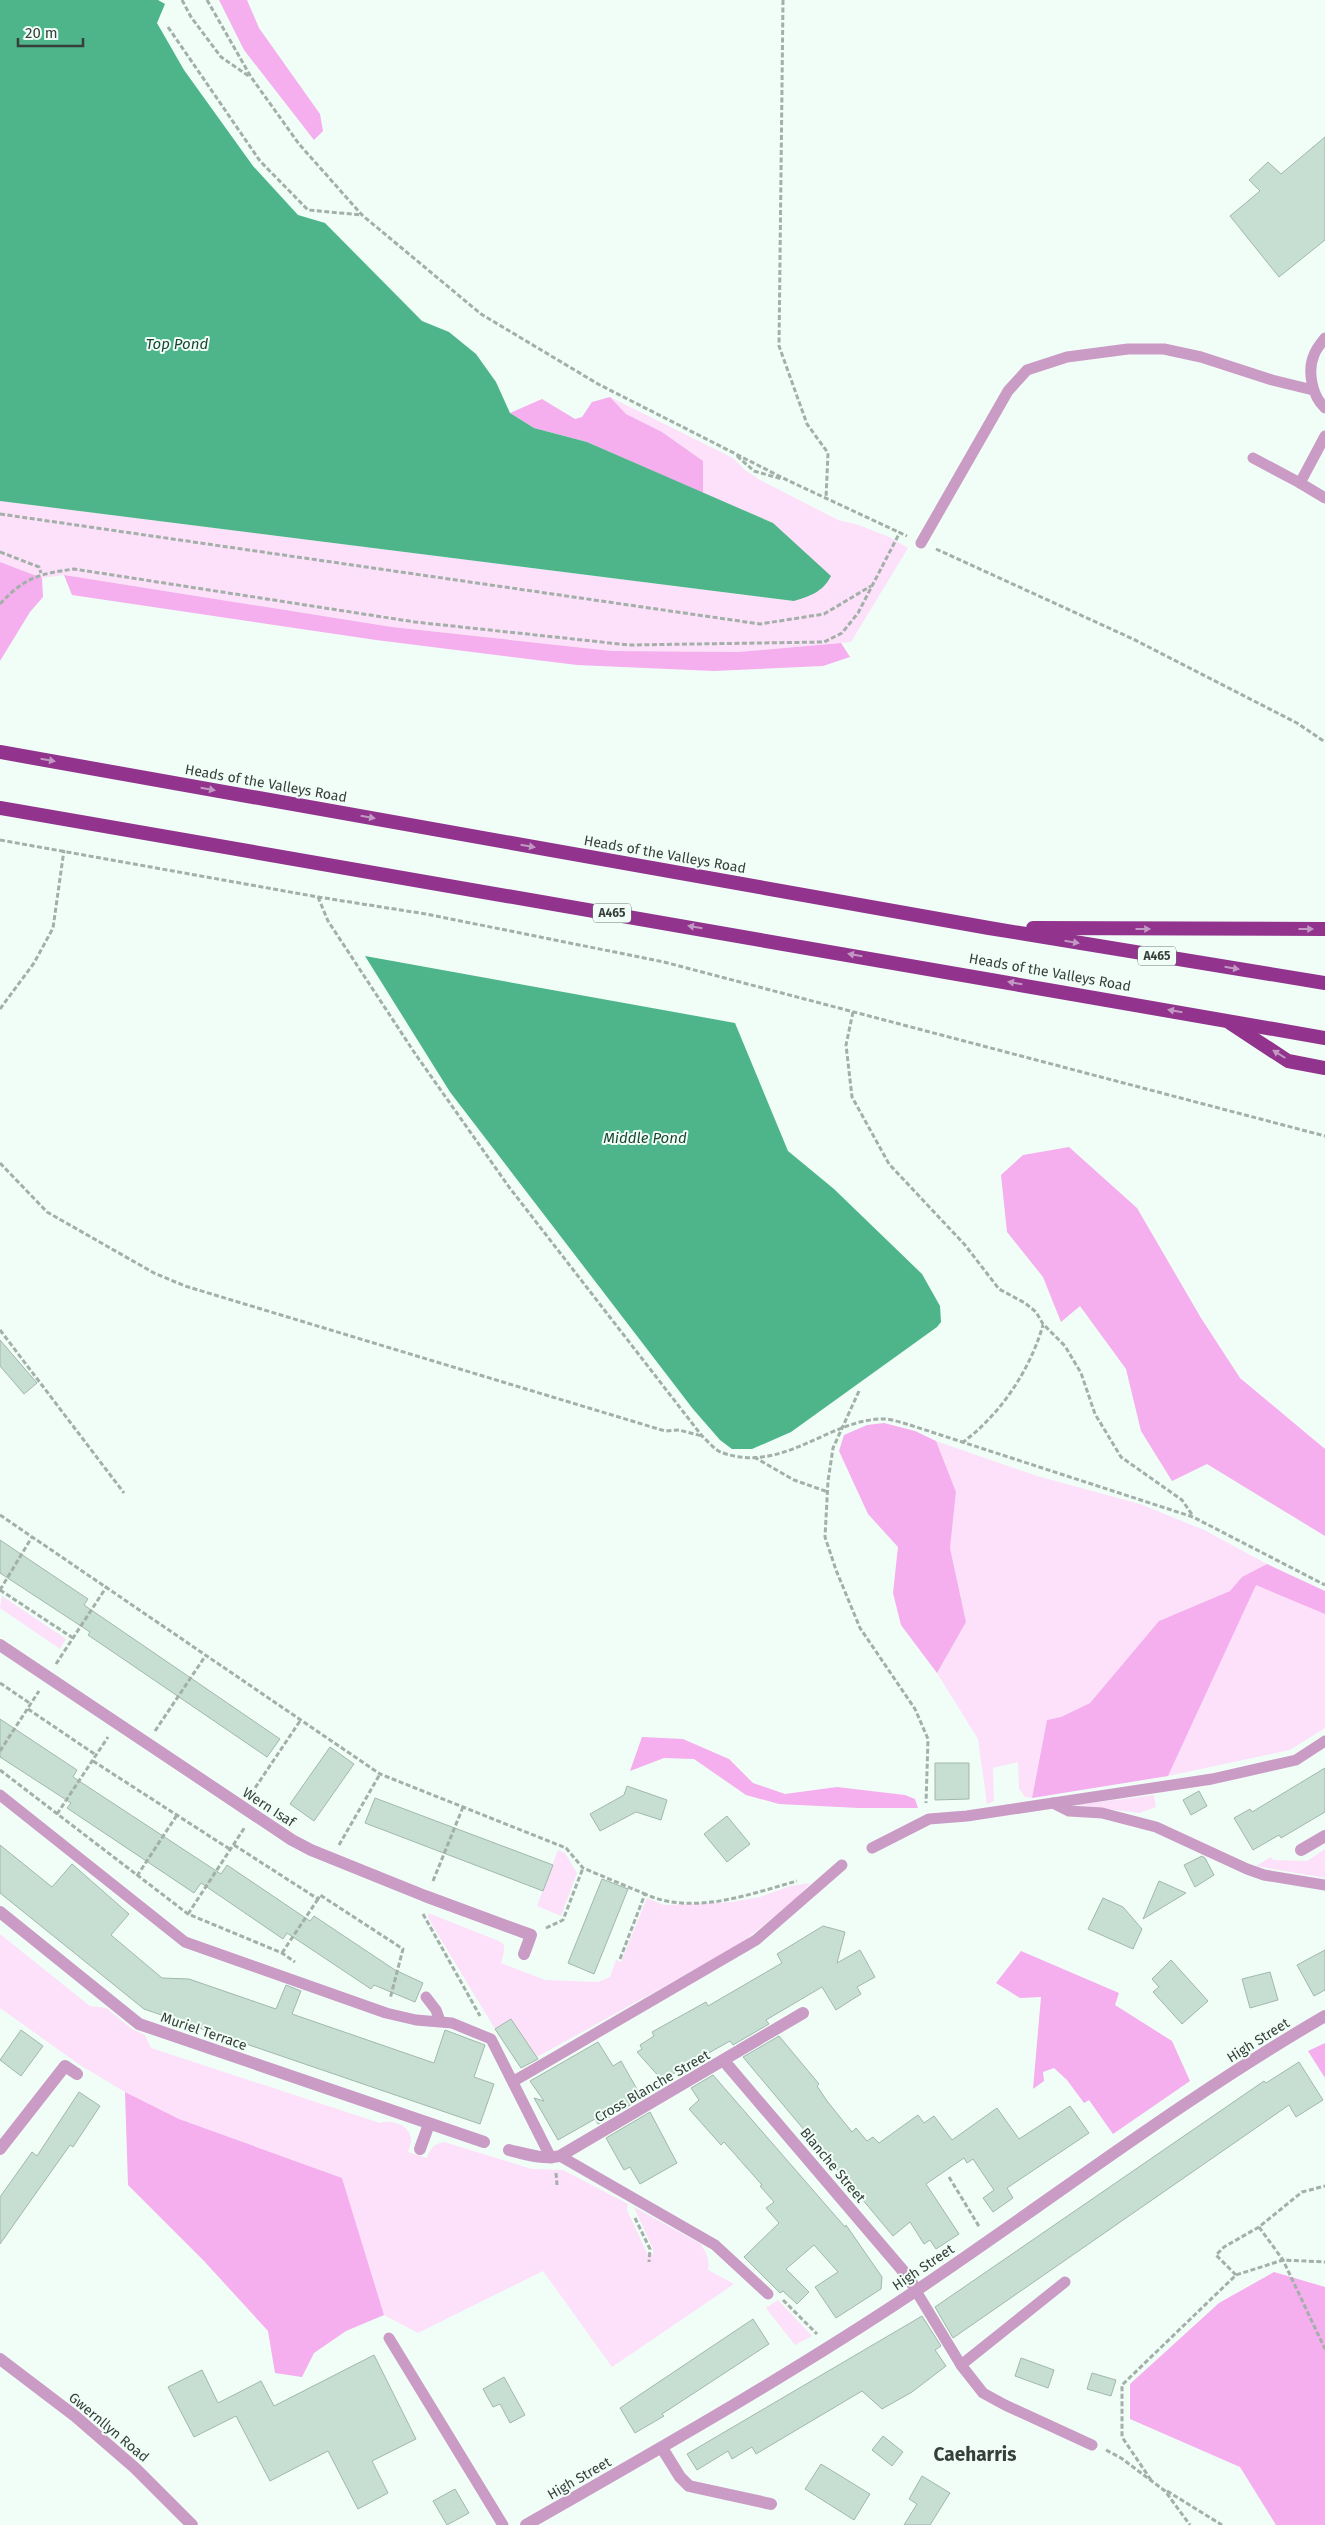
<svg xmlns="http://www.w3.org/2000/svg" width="1325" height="2525" viewBox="0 0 1325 2525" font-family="'Fira Sans',sans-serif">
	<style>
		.green { fill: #fde0f9 }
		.forest { fill: #f5aeee }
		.water { fill: #4db589 }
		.building { fill: #c7ded2; stroke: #a2b8ad }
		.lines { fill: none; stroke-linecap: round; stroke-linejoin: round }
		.path { stroke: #a3afa9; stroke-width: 3; stroke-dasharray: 5 2.5; stroke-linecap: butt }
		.service { stroke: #ca9bc5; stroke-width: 11 }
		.minor { stroke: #ca9bc5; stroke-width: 12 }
		.tertiary { stroke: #ca9bc5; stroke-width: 12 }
		.trunk { stroke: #92348e; stroke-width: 14 }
		.oneway { fill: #c199c2 }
		.labels { text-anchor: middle; stroke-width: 4; stroke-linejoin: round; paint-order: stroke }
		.shield { fill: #f0fef7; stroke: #6e7873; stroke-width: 1 }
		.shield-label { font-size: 12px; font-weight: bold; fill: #363f3b }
		.street-label { font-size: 14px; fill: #363f3b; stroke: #f0fef7 }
		.water-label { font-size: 15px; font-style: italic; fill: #1a4633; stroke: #f0fef7 }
		.district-label { font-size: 19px; font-weight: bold; fill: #363f3b; stroke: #f0fef7 }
	</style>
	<rect width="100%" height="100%" fill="#f0fef7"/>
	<g class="green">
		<path d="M610,397L733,458L745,470L760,480L838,520L859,525L889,537L908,548L851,642L738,652L612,651L392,627L64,575L42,578L0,562V501L794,601L773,523L703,493V461L662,432L626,414Z"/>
		<path d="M936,1441L1037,1476L1140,1504L1204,1530L1267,1564L1242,1577L1230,1591L1159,1621L1090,1703L1061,1717L1047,1720L1032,1798L1025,1797L1019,1789L1018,1762L993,1768L994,1801L987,1804L978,1739L937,1673L966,1622L950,1548L956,1492Z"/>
		<path d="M1256,1584L1325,1614V1728L1290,1750L1168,1776Z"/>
		<path d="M2,1596L66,1639L60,1649L0,1608Z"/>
		<path d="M1154,1795L1156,1807L1139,1813L1076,1805Z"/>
		<path d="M1325,1849V1878L1256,1866L1271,1857L1273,1860L1307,1861Z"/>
		<path d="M558,1850L565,1853L577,1873L561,1916L537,1906Z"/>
		<path d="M810,1883L797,1898L739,1945L537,2057L511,2019L495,2029L428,1918V1913L499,1941L504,1945V1952L501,1963L545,1980L598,1982L610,1977L616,1960L621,1962L647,1898L664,1905L732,1902L760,1897L790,1886Z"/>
		<path d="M0,1934L90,2006L106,2008L132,2029L145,2035L151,2048L380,2123C391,2119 411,2125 411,2140C411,2144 409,2149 408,2152L427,2158C430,2148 434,2144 444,2142L532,2169L563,2170L628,2204L627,2210L647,2253L653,2254V2249L634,2207L701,2244C706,2253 710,2259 708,2270L734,2284L612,2367L543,2271L418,2333L384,2315L342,2178L179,2119L125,2092L80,2065L0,2008Z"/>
		<path d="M778,2300L812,2336L795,2345L766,2308Z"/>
	</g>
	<g class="forest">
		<path d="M219,0H247L259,28L320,114L323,131L314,140L244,50Z"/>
		<path d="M610,397L626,414L662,432L703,461V493L587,442L534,428L510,413L542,399L575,419L582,417L592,402Z"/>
		<path d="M0,562L42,578L43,597L30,612L0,661Z"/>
		<path d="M64,575L392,627L612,651L738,652L841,643L850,657L823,666L714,671L577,665L376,640L72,595Z"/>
		<path d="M1069,1147L1137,1208L1201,1318L1240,1378L1325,1449V1536L1207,1464L1172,1481L1141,1431L1126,1369L1080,1306L1061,1322L1043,1277L1007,1232L1001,1175L1023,1155Z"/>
		<path d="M884,1423L915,1431L936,1441L956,1492L950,1548L966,1622L937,1673L901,1625L893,1593L898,1547L868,1514L839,1451L844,1435L867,1425Z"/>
		<path d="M1267,1564L1325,1591V1614L1256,1585L1168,1776L1032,1798L1047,1720L1061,1717L1090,1703L1159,1621L1230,1591L1242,1577Z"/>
		<path d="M642,1737L683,1739L729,1759L753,1783L785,1794L837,1787L905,1795L915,1799L918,1808H859L779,1804L746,1795L694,1759L664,1758L630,1771Z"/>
		<path d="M1021,1951L1119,1993L1115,2005L1172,2041L1190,2081L1113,2134L1089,2100L1084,2103L1067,2080L1054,2068L1043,2072L1044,2081L1033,2089L1041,1997L1020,1998L996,1983Z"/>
		<path d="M1325,2043V2078L1308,2051Z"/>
		<path d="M125,2092L179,2119L342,2178L384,2315L346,2331L314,2353L302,2377L275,2373L268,2331L204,2261L128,2185Z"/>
		<path d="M1274,2272L1325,2287V2525H1276L1240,2467L1130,2419V2384L1219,2303Z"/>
	</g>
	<g class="water">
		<path d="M0,0H158L165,4L157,23L184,70L253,166L298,215L325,223L422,321L449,332L476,354L496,382L510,413L534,428L587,442L773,523L831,576C823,592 810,596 794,601L0,501Z"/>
		<path d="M365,956L735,1023L788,1151L834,1189L922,1274L940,1306L941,1322L937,1327L791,1432L752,1449H732L720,1440L693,1409L450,1092Z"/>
	</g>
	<g class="building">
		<path d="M1325,137V240L1279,277L1230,216L1260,191L1249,180L1268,162L1281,174Z"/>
		<path d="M0,1340L37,1383L24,1394L0,1366Z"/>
		<path d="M0,1540L88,1599L84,1605L280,1739L267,1757L88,1635L90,1632L0,1573Z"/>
		<path d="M0,1719L77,1770L73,1777L221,1874L227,1865L310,1921L314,1916L395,1970L423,1983L415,2002L374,1985L371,1989L287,1933L283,1939L201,1883L194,1893L67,1808L71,1803L0,1757Z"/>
		<path d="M330,1747L354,1764L314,1821L290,1804Z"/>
		<path d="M935,1763H969V1799L935,1800Z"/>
		<path d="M1325,1768V1812L1281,1838L1279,1835L1253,1850L1234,1818L1250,1809L1252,1812Z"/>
		<path d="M627,1786L667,1800L661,1820L636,1812L600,1831L590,1814L624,1795Z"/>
		<path d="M1199,1791L1207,1806L1191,1815L1183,1800Z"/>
		<path d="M375,1798L553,1865L543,1891L365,1823Z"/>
		<path d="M727,1816L750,1844L727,1862L704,1834Z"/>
		<path d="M0,1845L52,1887L72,1864L129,1914L111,1935L162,1978L189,1979L276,2009L286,1985L301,1991L292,2014L434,2063L445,2030L485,2045L474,2077L494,2084L480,2124L144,2009L0,1893Z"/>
		<path d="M1202,1856L1205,1858L1214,1875L1195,1887L1184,1865Z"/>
		<path d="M602,1879L628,1889L594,1974L568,1963Z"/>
		<path d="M1159,1881L1186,1893L1143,1919Z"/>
		<path d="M1103,1898L1123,1907L1142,1929L1133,1949L1088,1929Z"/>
		<path d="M823,1926L845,1932L837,1963L860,1950L875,1977L857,1987L861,1994L853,1999L836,2010L822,1987L766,2020L769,2024L733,2045L730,2041L698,2059L702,2063L681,2075L678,2071L662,2080L637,2052L642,2049L640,2045L654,2036L652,2032L706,2002L708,2006L782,1963L777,1954Z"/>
		<path d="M1325,1950V1990L1314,1996L1297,1965Z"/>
		<path d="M1171,1960L1208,2001L1182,2024L1153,1992L1159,1987L1152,1979Z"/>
		<path d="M1270,1972L1278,2000L1250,2008L1242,1979Z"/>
		<path d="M511,2019L538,2059L521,2068L495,2029Z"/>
		<path d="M21,2030L43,2046L21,2076L0,2060Z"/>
		<path d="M779,2036L819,2084L817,2086L827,2101L852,2132L856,2128L867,2141L873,2137L879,2143L918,2115L924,2123L934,2116L952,2140L997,2108L1019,2139L1070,2106L1089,2133L1007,2188L1013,2198L993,2212L983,2198L994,2190L973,2159L967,2163L964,2158L926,2184L959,2234L936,2249L930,2240L924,2244L910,2222L893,2236L743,2057Z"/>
		<path d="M598,2042L613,2066L621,2061L642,2098L598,2124L595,2119L558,2140L534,2098L544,2101L530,2081Z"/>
		<path d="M1299,2062L1323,2100L1296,2117L1289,2105L953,2338L935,2307L1264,2081L1266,2083Z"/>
		<path d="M713,2075L845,2227L846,2225L882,2277L881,2289L836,2318L815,2287L838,2272L814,2245L786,2269L809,2292L797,2304L783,2291L780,2293L744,2257L779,2223L766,2208L774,2202L760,2186L762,2185L724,2142L721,2145L689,2109L699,2100L691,2088Z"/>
		<path d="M79,2092L100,2106L73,2147L70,2145L0,2244V2197L32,2152L37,2156Z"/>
		<path d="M650,2112L677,2163L640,2184L630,2167L624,2170L606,2138Z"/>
		<path d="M922,2316L941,2346L935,2350L946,2366L912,2392L882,2409L862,2391L756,2454L752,2447L732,2459L728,2451L697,2470L687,2454Z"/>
		<path d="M753,2319L769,2344L662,2414L664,2416L635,2433L620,2408Z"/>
		<path d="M374,2355L416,2439L372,2461L388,2493L358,2509L328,2451L270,2481L236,2416L194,2437L168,2387L202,2370L218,2403L261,2381L274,2406Z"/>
		<path d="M1021,2358L1054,2370L1048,2388L1015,2376Z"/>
		<path d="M1092,2373L1116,2380L1111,2396L1087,2389Z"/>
		<path d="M504,2377L525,2415L510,2423L500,2404L493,2407L483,2389Z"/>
		<path d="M883,2436L903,2452L892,2466L872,2450Z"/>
		<path d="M821,2464L870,2494L854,2520L805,2489Z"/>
		<path d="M922,2476L950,2493L930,2525H904L917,2504L909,2499Z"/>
		<path d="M455,2489L469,2513L447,2525L433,2501Z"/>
	</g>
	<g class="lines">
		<g class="path">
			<path d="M182,0L191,17L221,57L250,77"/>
			<path d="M207,0L251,77L299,144L362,215L481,314L598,384L789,481L907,536"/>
			<path d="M783,0L779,346L807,424L828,453L826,498"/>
			<path d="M168,27L260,161L308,210L362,215"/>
			<path d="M737,456L754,471L782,479"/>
			<path d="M0,514L760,624L824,614L871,586"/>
			<path d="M936,549L1133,639L1297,723L1325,742"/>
			<path d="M0,552L39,567L41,573"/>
			<path d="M0,604C25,577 39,574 74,569L415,622L629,645L824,642L842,633L858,613L900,532"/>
			<path d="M0,840L318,897L426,914L664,962L1325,1136"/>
			<path d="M318,897L328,921L416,1055L509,1187L702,1436C708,1441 715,1451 723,1453C783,1474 831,1418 884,1419C892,1419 902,1423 910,1425L1193,1517L1325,1585"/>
			<path d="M0,1009L34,963L53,928L64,850"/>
			<path d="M853,1012L846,1045L852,1097L889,1164L965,1245L999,1289L1025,1303L1036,1312L1043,1324L1065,1346L1081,1373L1095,1414L1121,1457L1182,1500L1193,1516"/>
			<path d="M0,1163L47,1212L154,1273L185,1286L665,1431L679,1430L702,1436"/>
			<path d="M0,1330L124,1493"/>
			<path d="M859,1391L833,1448L828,1481L825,1537L836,1570L860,1628L915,1709L928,1739L926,1803"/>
			<path d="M962,1443C1001,1414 1030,1370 1043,1325"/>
			<path d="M754,1457L794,1480L828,1492"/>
			<path d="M0,1515L380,1774L566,1848L583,1868L645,1894"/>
			<path d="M0,1590L73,1638"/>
			<path d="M0,1590L32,1537"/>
			<path d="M56,1664L107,1586"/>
			<path d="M0,1683L31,1704"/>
			<path d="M28,1709L96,1755"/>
			<path d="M155,1731L206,1655"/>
			<path d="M0,1751L39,1691"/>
			<path d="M93,1761L231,1850"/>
			<path d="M0,1770L188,1914L282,1953L295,1962"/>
			<path d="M251,1794L300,1721"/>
			<path d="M57,1814L108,1737"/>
			<path d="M234,1845L318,1899L320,1895L403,1949L390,1999"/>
			<path d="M339,1845L380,1774"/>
			<path d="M137,1876L177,1815"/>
			<path d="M433,1881L463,1807"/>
			<path d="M188,1914L245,1827"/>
			<path d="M423,1914L480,2016"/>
			<path d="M546,1928L563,1920L583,1868"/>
			<path d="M282,1953L318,1899"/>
			<path d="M620,1959L645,1894C693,1916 750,1894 797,1881"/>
			<path d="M556,2173L557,2185"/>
			<path d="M949,2177L980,2228"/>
			<path d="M635,2218L650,2249L649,2262"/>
			<path d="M1259,2227L1283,2260L1325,2349"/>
			<path d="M1236,2275L1216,2255L1224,2247L1259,2227L1302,2192L1325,2186"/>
			<path d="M783,2300L817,2334"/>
			<path d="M1106,2450L1121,2458L1165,2491L1190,2525"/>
			<path d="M1151,2480L1122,2437V2385L1236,2275L1283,2260L1325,2262"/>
			<path d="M1167,2491L1222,2525"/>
		</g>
		<g class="service">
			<path d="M1325,338C1321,343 1316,349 1314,355C1307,371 1312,396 1325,408"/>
			<path d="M1325,436L1300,483L1325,498"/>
			<path d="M1253,458L1300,483"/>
			<path d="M921,543L1008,391L1027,370L1067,357L1128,349H1164L1201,357L1272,380L1313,390"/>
			<path d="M0,1795L185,1942L386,2013L416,2020L452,2023L491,2039L551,2158"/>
			<path d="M1053,1803L1069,1811L1102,1813L1156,1827L1247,1869L1264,1875L1325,1885"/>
			<path d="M872,1848L929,1819L967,1816L1212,1779L1296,1760L1325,1741"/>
			<path d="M426,1997L436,2010L440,2021"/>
			<path d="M514,2081L756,1940L842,1865"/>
			<path d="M560,2156L715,2245L768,2294"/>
			<path d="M916,2291L961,2365L983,2393L1005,2405L1092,2445"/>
			<path d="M389,2338L503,2525"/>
			<path d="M961,2365L1065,2282"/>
		</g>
		<g class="minor">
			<path d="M0,1645L292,1840L311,1850L425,1896L531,1935L524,1954"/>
			<path d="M1301,1850L1325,1836"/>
			<path d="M0,1912L139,2024L484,2142"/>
			<path d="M724,2061L910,2279L916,2291"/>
			<path d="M0,2149L65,2066L77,2074"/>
			<path d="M420,2149L429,2124"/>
			<path d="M509,2150C526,2154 543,2160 560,2156L803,2013"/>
			<path d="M0,2359L75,2416L135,2468L192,2525"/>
			<path d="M662,2448L680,2477L689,2486L771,2504"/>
		</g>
		<path class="tertiary" d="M526,2525C657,2450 788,2376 914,2292C1051,2200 1182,2099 1325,2016"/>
		<g class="trunk">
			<path d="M0,752L989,928L1325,983"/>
			<path d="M0,808L1325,1038"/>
			<path d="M1033,928L1325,929"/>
			<path d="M1230,1023L1288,1061L1325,1068"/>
		</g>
	</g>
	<defs><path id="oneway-solid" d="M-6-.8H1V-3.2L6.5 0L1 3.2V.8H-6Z" transform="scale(1.25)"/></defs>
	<g class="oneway">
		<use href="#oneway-solid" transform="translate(48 760) rotate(10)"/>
		<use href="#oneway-solid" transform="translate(208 789) rotate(10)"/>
		<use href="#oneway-solid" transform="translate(368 817) rotate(10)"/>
		<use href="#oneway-solid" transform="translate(528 846) rotate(10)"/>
		<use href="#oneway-solid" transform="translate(695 927) rotate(-170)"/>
		<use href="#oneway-solid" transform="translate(1143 929)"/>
		<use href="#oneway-solid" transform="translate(1306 929)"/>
		<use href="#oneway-solid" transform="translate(1072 942) rotate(9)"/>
		<use href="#oneway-solid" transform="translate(855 955) rotate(-170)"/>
		<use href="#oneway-solid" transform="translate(1232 968) rotate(9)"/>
		<use href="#oneway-solid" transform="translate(1015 983) rotate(-170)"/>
		<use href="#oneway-solid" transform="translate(1175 1011) rotate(-170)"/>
		<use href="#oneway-solid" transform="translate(1279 1054) rotate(-148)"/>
	</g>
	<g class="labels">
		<g class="shield">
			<rect x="593" y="903.5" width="38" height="19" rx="4"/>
			<rect x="1138" y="946.5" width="38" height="19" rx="4"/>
		</g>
		<g class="shield-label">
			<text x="612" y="917">A465</text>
			<text x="1157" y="960">A465</text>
		</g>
		<g class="street-label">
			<text transform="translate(266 783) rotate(10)" y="5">Heads of the Valleys Road</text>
			<text transform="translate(665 854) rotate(10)" y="5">Heads of the Valleys Road</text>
			<text transform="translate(1050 972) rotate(10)" y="5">Heads of the Valleys Road</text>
			<text transform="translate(269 1807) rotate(33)" y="5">Wern Isaf</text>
			<text transform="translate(204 2031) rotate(19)" y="5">Muriel Terrace</text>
			<text transform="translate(1258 2040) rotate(-32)" y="5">High Street</text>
			<text transform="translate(652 2086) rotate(-30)" y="5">Cross Blanche Street</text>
			<text transform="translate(833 2165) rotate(50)" y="5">Blanche Street</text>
			<text transform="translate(923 2267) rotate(-34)" y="5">High Street</text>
			<text transform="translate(109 2427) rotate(40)" y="5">Gwernllyn Road</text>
			<text transform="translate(579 2478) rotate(-30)" y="5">High Street</text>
		</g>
		<g class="water-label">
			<text x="177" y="349">Top Pond</text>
			<text x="645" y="1143">Middle Pond</text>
		</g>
		<g class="district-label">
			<text x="975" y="2461">Caeharris</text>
		</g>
	</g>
	<path d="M18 38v8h65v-8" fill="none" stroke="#363f3b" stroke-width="2.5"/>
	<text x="25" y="38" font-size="15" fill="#363f3b" stroke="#f0fef7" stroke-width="4" paint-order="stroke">20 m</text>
</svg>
